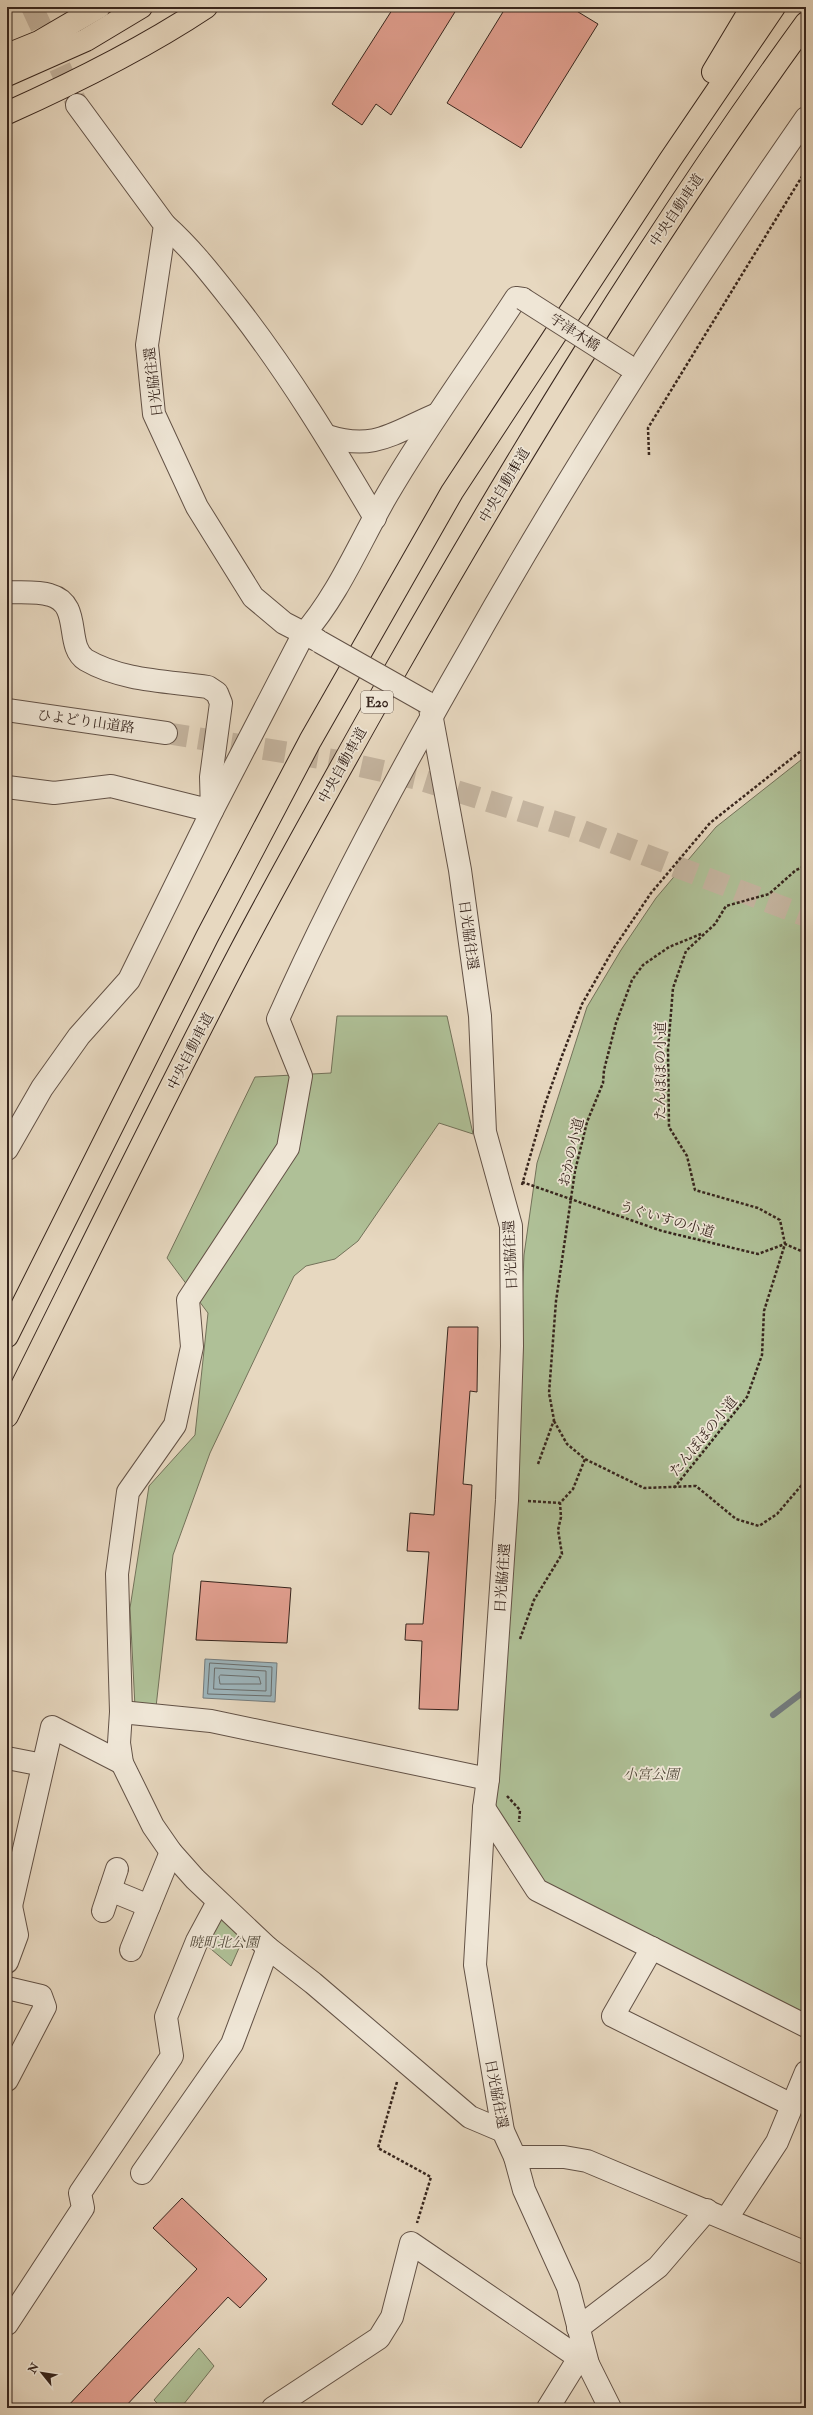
<svg xmlns="http://www.w3.org/2000/svg" width="813" height="2415" viewBox="0 0 813 2415" font-family="'IM FELL Double Pica','Noto Serif JP',serif">
	<style>
		.green { fill: #afc097; stroke: #73725a }
		.water { fill: #9db6be; stroke: #747c7e }
		.lines { fill: none; stroke-linecap: round; stroke-linejoin: round }
		.shore { stroke: #6a6e6e; stroke-width: 1 }
		.stream { stroke: #747c7e; stroke-width: 6 }
		.building { fill: #e09e8e; stroke: #37251d }
		.minor-tunnel { stroke: #c4b49f; stroke-width: 22; stroke-dasharray: 22 11; stroke-linecap: butt }
		.minor-casing { stroke: #635246; stroke-width: 24 }
		.highway-casing { stroke: #37251d; stroke-width: 24 }
		.path { stroke: #37251d; stroke-width: 2.5; stroke-dasharray: 3 2; stroke-linecap: butt }
		.minor { stroke: #efe6d6; stroke-width: 22 }
		.highway { stroke: #e7d8c0; stroke-width: 22 }
		.minor-bridge-casing { stroke: #635246; stroke-width: 24; stroke-linecap: butt }
		.minor-bridge { stroke: #efe6d6; stroke-width: 22 }
		.labels { text-anchor: middle; stroke-width: 3.5; stroke-linejoin: round; paint-order: stroke }
		.shield { fill: #efe6d6; stroke: #6e5f54; stroke-width: 1 }
		.shield-label { font-size: 13px; font-weight: bold; fill: #37251d }
		.street-label { font-size: 14px; fill: #37251d; stroke: #efe6d6 }
		.park-label { font-size: 14px; font-style: italic; fill: #554c3c; stroke: #efe6d6 }
	</style>
	<rect width="100%" height="100%" fill="#e7d8c0"/>
	<filter id="stains"><feTurbulence type="fractalNoise" baseFrequency=".005" numOctaves="4"/><feColorMatrix values="0 0 0 0 .2 0 0 0 0 .09 0 0 0 0 .02 0 0 0 .5 -.17"/></filter>
	<radialGradient id="worn" r=".72"><stop offset=".6" stop-color="#630" stop-opacity="0"/><stop offset="1" stop-color="#630" stop-opacity=".3"/></radialGradient>
	<g class="green">
		<path d="M806,756V2026L537,1890L493,1814L515,1471L524,1255L537,1163L587,1007L621,950L656,898L716,827Z"/>
		<path d="M337,1016H447L473,1134L439,1123L358,1241L335,1259L306,1266L294,1276L210,1453L173,1555L156,1707H135L130,1608L149,1486L195,1435L208,1313L167,1258L255,1077L331,1073Z"/>
		<path d="M220,1918L243,1939L231,1966L205,1944Z"/>
		<path d="M199,2348L214,2366L183,2405L186,2408H162L154,2400Z"/>
	</g>
	<path class="water" d="M205,1659L277,1663L275,1702L203,1698Z"/>
	<g class="lines">
		<g class="shore">
			<path d="M210,1663L272,1667L271,1696L208,1694Z"/>
			<path d="M215,1668L266,1671V1691L214,1689Z"/>
			<path d="M221,1675L259,1677L261,1684H220L219,1677Z"/>
		</g>
		<path class="stream" d="M773,1715L806,1690"/>
	</g>
	<g class="building">
		<path d="M394,7H458L391,115L376,104L362,125L332,104Z"/>
		<path d="M506,7H570L598,24L521,148L447,103Z"/>
		<path d="M448,1327H478L477,1392L470,1391L463,1484L472,1485L458,1710L419,1709L422,1641L405,1640L406,1624H423L429,1552L407,1551L410,1513L434,1515Z"/>
		<path d="M201,1581L291,1588L287,1643L196,1640Z"/>
		<path d="M182,2198L267,2279L240,2308L228,2297L124,2408H66L197,2269L153,2228Z"/>
	</g>
	<g class="lines">
		<g class="minor-tunnel">
			<path d="M32,7L76,102"/>
			<path d="M166,733L333,760L418,779L575,828L806,916"/>
		</g>
		<g class="minor-casing">
			<g id="minor">
				<path d="M77,105L165,225L147,345L154,414L197,507L253,597L284,623L317,640"/>
				<path d="M165,225C193,250 214,278 237,307C289,374 332,445 375,518"/>
				<path d="M327,436C374,451 393,433 435,415"/>
				<path d="M7,592C20,593 37,591 50,595C83,604 64,646 86,660C122,681 168,681 208,687L217,693L221,703L211,777L212,811L111,786L54,793L7,787"/>
				<path d="M430,708L460,870L480,1016L485,1132L511,1226L512,1346L507,1500L488,1779L484,1808L475,1965L503,2131L515,2157L524,2190L568,2287L588,2364L610,2408"/>
				<path d="M7,710L166,733"/>
				<path d="M7,1149L42,1088L79,1036L129,980L212,811L303,635C339,594 360,541 387,495C427,426 473,364 516,298L523,299"/>
				<path d="M121,1712L117,1574L128,1492L175,1425L192,1347L188,1300L288,1148L301,1076L278,1019C334,893 400,771 469,651C572,468 686,291 806,118"/>
				<path d="M7,1758L43,1765"/>
				<path d="M488,1779L211,1721L121,1712L119,1743L122,1763L153,1826L171,1852L195,1879L268,1948L313,1983L470,2117L503,2131"/>
				<path d="M484,1808L537,1890L806,2026"/>
				<path d="M110,1890L149,1906"/>
				<path d="M7,1906H11L52,1727L122,1763"/>
				<path d="M103,1911L117,1869"/>
				<path d="M652,1948L613,2016L792,2105"/>
				<path d="M131,1950L171,1852"/>
				<path d="M7,1962L17,1935L11,1906"/>
				<path d="M7,1988L41,1996L45,2007L7,2080"/>
				<path d="M515,2157H564L587,2161L806,2253"/>
				<path d="M142,2173L232,2044L268,1948"/>
				<path d="M727,2218L777,2142L806,2072"/>
				<path d="M7,2324L83,2208L80,2193L172,2056L166,2017L197,1941L218,1902"/>
				<path d="M578,2328L658,2267L707,2210"/>
				<path d="M273,2408L379,2338L392,2317L411,2243L588,2364"/>
				<path d="M548,2408L579,2358"/>
			</g>
		</g>
		<g class="highway-casing">
			<g id="highway">
				<path d="M7,55L39,42L99,7"/>
				<path d="M713,72L752,7"/>
				<path d="M7,75L86,40L141,7"/>
				<path d="M7,113C76,82 143,49 206,7"/>
				<path d="M7,1336L207,937L310,741L452,492L670,160L774,7"/>
				<path d="M7,1416C84,1262 159,1107 239,954C288,861 340,769 391,678C519,453 654,232 806,23"/>
			</g>
		</g>
		<g class="path">
			<path d="M649,455L648,428L806,170"/>
			<path d="M522,1182L662,1231L758,1254L785,1244L806,1253"/>
			<path d="M522,1185L545,1104L562,1056L582,1004L614,948L651,893L710,823L806,747"/>
			<path d="M554,1421L567,1444L585,1459L644,1488L696,1486L736,1519L759,1526L777,1514L806,1480"/>
			<path d="M538,1464L554,1420L549,1393L556,1301L575,1171L587,1122L603,1083L604,1070L616,1023L632,980L643,965L669,947L701,934"/>
			<path d="M674,1488L747,1397L762,1355L764,1311L785,1244L780,1220L758,1208L695,1190L687,1156L669,1127L668,1049L673,988L686,951L715,924L726,906L769,894L796,870L806,866"/>
			<path d="M528,1501L560,1503"/>
			<path d="M520,1639L534,1600L562,1554L558,1530L561,1517L560,1503L573,1489L585,1459"/>
			<path d="M507,1796L520,1810L519,1822"/>
			<path d="M802,2002L806,1993"/>
			<path d="M397,2082L378,2148L431,2177L417,2223"/>
		</g>
		<use href="#minor" class="minor"/>
		<use href="#highway" class="highway"/>
		<g class="minor-bridge-casing">
			<g id="minor-bridge">
				<path d="M523,299L628,366"/>
				<path d="M320,642L426,702"/>
			</g>
		</g>
		<use href="#minor-bridge" class="minor-bridge"/>
	</g>
	<g class="labels">
		<rect class="shield" x="361" y="691" width="32" height="22" rx="3"/>
		<g class="shield-label">
			<text x="377" y="707">E20</text>
		</g>
		<g class="street-label">
			<text transform="translate(676 210) rotate(-56)" y="5">中央自動車道</text>
			<text transform="translate(575 332) rotate(33)" y="5">宇津木橋</text>
			<text transform="translate(153 382) rotate(-97)" y="5">日光脇往還</text>
			<text transform="translate(504 485) rotate(-59)" y="5">中央自動車道</text>
			<text transform="translate(86 721) rotate(8)" y="5">ひよどり山道路</text>
			<text transform="translate(342 765) rotate(-61)" y="5">中央自動車道</text>
			<text transform="translate(469 935) rotate(82)" y="5">日光脇往還</text>
			<text transform="translate(190 1051) rotate(-63)" y="5">中央自動車道</text>
			<text transform="translate(660 1071) rotate(-90)" y="5">たんぽぽの小道</text>
			<text transform="translate(571 1152) rotate(-77)" y="5">おかの小道</text>
			<text transform="translate(667 1219) rotate(16)" y="5">うぐいすの小道</text>
			<text transform="translate(510 1255) rotate(-93)" y="5">日光脇往還</text>
			<text transform="translate(703 1436) rotate(-51)" y="5">たんぽぽの小道</text>
			<text transform="translate(502 1578) rotate(-86)" y="5">日光脇往還</text>
			<text transform="translate(497 2094) rotate(79)" y="5">日光脇往還</text>
		</g>
		<g class="park-label">
			<text x="651" y="1779">小宮公園</text>
			<text x="224" y="1947">暁町北公園</text>
		</g>
	</g>
	<rect width="813" height="2415" fill="none" stroke="#e7d8c0" stroke-width="24"/>
	<rect x="8" y="8" width="797" height="2399" fill="none" stroke="#37251d" stroke-width="2"/>
	<rect x="12" y="12" width="789" height="2391" fill="none" stroke="#37251d"/>
	<g transform="translate(42 2373) rotate(300)" stroke="#efe6d6" stroke-width="3" paint-order="stroke">
	<path d="M0-3L7 15L0 10L-7 15Z" fill="#37251d"/>
	<text y="-6" font-size="11" font-weight="bold" text-anchor="middle" fill="#37251d">N</text>
	</g>
	<rect width="100%" height="100%" filter="url(#stains)"/>
	<rect width="100%" height="100%" fill="url(#worn)"/>
</svg>
